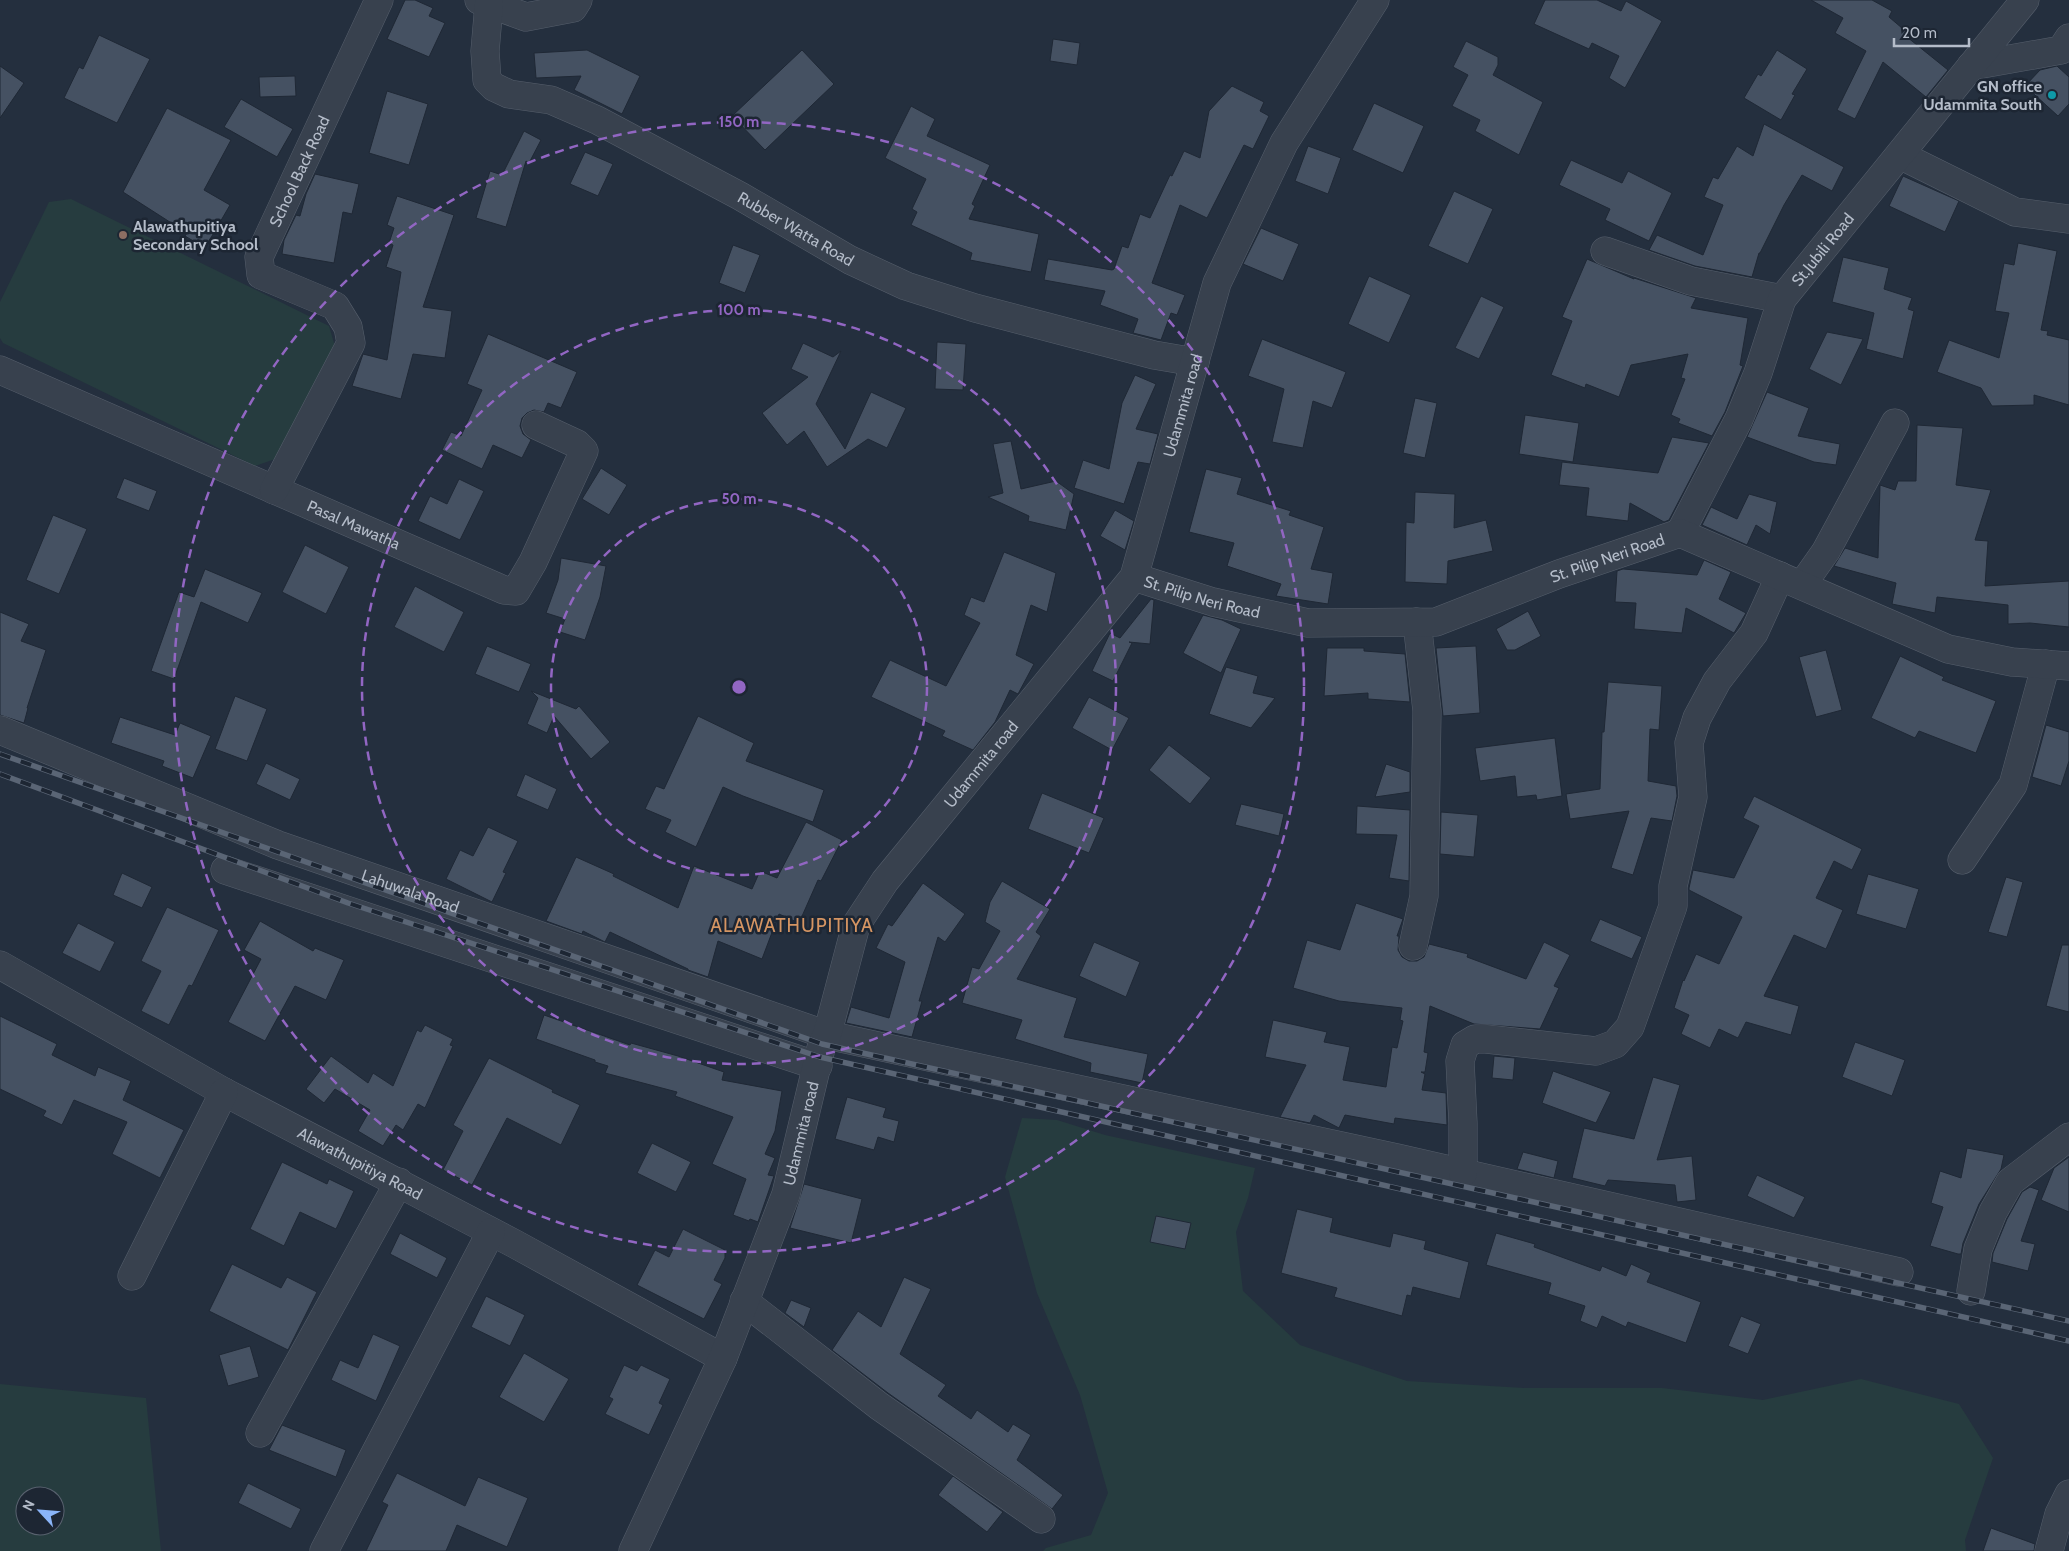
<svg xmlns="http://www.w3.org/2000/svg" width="2069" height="1551" viewBox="0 0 2069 1551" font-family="Cabin,sans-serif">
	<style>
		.green { fill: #263c3f; fill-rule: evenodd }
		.building { fill: #455162; stroke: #1f2835 }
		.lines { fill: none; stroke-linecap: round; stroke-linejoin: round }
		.minor-casing { stroke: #565f6c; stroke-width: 29 }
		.tertiary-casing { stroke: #565f6c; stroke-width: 29 }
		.minor { stroke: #38414e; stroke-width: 28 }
		.tertiary { stroke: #38414e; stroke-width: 28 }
		.rail-casing { stroke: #5a6575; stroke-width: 5.5 }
		.rail { stroke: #1d2633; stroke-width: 4; stroke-dasharray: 11; stroke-linecap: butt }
		.ring { fill: none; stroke: #9266c3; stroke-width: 2.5; stroke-dasharray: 9 6 }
		.culture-dot { fill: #0f9aa8; stroke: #1d2633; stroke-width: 2 }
		.education-dot { fill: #8d6e63; stroke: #1d2633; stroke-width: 2 }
		.labels { text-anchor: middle; stroke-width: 5; stroke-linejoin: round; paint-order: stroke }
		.poi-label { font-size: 16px; font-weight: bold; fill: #b4bcc9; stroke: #1d2633; text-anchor: end }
		.street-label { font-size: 16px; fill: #b4bcc9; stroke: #1d2633 }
		.quarter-label { font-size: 19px; letter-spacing: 1px; fill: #d59563; stroke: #1d2633 }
		.centre { fill: #9266c3; stroke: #1d2633; stroke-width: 2.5 }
		.ring-label { font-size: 15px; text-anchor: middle; font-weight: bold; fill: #9266c3; stroke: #1d2633; stroke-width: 5; stroke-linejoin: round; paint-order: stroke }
	</style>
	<rect width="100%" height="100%" fill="#242f3e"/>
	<g class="green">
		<path d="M71,199L329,326L336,350L281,457L255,466L3,343L0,338V302L49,202Z"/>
		<path d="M1022,1118L1057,1120L1105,1135L1255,1168L1248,1198L1236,1232L1243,1291L1300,1345L1407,1381L1524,1388H1662L1763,1400L1861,1379L1959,1404L1993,1458L1965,1540L1966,1551H1043L1046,1548L1091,1535L1108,1493L1080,1395L1037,1293L1005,1177Z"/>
		<path d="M0,1384L146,1398L161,1551H0ZM25,1496H55V1526H25Z"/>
	</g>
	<g class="building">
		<path d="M405,0H415L433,8L429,16L445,23L429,57L387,39Z"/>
		<path d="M1545,0H1597L1621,11L1626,1L1662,21L1625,88L1609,78L1619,56L1592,43L1589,49L1534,24Z"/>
		<path d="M1811,0H1872L1892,11L1889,17L1909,34L1907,37L1948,70L1926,97L1883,62L1855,119L1837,110L1866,51L1835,33L1843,18Z"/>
		<path d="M99,35L150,59L117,123L64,98L79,67L83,69Z"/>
		<path d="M1053,39L1080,43L1077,65L1050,61Z"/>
		<path d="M1466,41L1498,57V65L1493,75L1543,102L1519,155L1475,131L1480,120L1452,106L1468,75L1453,67Z"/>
		<path d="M587,50L640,76L622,114L574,90L581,76L536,78L534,53Z"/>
		<path d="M802,50L834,84L765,150L732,116Z"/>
		<path d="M1777,50L1807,69L1792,94L1795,95L1781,120L1744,98L1758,74L1761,76Z"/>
		<path d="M0,66L24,83L0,118Z"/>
		<path d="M2057,66L2069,77V104L2058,116L2025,86L2040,70Z"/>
		<path d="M295,76L296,96L260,97L259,77Z"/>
		<path d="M1232,86L1264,102L1260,111L1269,116L1253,149L1244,145L1207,218L1180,205L1152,283L1185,295L1177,315L1171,313L1161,340L1133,333L1138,319L1100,305L1105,291L1044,280L1048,259L1112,270L1114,269L1122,246L1128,248L1140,214L1150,218L1170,175L1172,176L1184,151L1200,158L1209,111Z"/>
		<path d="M387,91L428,104L409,165L369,153Z"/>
		<path d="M241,99L293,129L277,157L224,127Z"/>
		<path d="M1374,103L1424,126L1403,173L1352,150Z"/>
		<path d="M911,106L935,119L927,136L990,165L972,204L975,206L969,219L1039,234L1031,272L970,260L972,253L911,225L917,212L912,209L926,179L885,158Z"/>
		<path d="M167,108L231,140L204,190L230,205L205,248L185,236L187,233L123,192Z"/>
		<path d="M1764,124L1844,167L1832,191L1802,175L1784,205L1760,253H1759L1752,277L1695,266L1649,250L1657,235L1703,255L1723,205L1704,197L1713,177L1718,179L1737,146L1753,156Z"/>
		<path d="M524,131L541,140L529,163L526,161L506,227L476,218L490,171L502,175Z"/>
		<path d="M1308,146L1341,158L1328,194L1295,181Z"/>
		<path d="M585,152L613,164L598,196L570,184Z"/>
		<path d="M1571,160L1622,183L1628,171L1672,193L1649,241L1605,220L1610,209L1559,185Z"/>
		<path d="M315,174L359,184L352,214L343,212L334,263L282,254L284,240L296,215L300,216L306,194Z"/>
		<path d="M1903,176L1959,201L1945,232L1889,206Z"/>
		<path d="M1454,191L1493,209L1468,264L1428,246Z"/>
		<path d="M397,196L454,215L423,307L452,311L445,358L413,354L401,399L352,386L363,354L387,360L401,272L386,267L393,245L389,243L394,228L387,225Z"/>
		<path d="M1261,228L1299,244L1283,281L1243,264Z"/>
		<path d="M2018,243L2057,251L2041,330L2048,331L2047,335L2069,340V405L2034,395V405L1992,406L1981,388L1937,372L1949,340L1999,358L2009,313L1995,311L2004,263L2014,265Z"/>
		<path d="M733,245L760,255L745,293L719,283Z"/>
		<path d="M1843,257L1889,268L1884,289L1912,298L1908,309L1914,311L1903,359L1866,349L1874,313L1832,302Z"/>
		<path d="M1587,259L1634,279V278L1696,298L1691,308L1748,318L1740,365L1743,366L1725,412L1712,436L1678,423L1680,419L1671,415L1685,379L1681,378L1688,354L1631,365L1619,397L1586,384L1585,388L1551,375L1572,321L1562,317Z"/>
		<path d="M1369,276L1411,295L1389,343L1348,324Z"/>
		<path d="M1481,296L1504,307L1479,359L1455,348Z"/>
		<path d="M1827,332L1863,339L1841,385L1809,369Z"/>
		<path d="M488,334L577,372L561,408L548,403L544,412L534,410L527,413L522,418L520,426L523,434L531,440L522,458L493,445L482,469L442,450L451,432L461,436L482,390L467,384Z"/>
		<path d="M1262,339L1346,372L1332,408L1313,401L1303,448L1272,442L1284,389L1248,376Z"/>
		<path d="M937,342L966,344L963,390L935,389Z"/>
		<path d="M803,343L833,357L841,351L816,404L845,449L871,392L906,408L887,448L868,439L827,467L804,431L787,445L762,413L808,377L791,369Z"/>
		<path d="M1135,375L1156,384L1136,429L1158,434L1150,464L1138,462L1124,504L1074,488L1083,460L1109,469L1122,403Z"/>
		<path d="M1767,392L1809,408L1798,436L1840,444L1836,465L1814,462L1747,437Z"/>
		<path d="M1415,398L1437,403L1425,458L1403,453Z"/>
		<path d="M1525,415L1579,423L1573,462L1519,454Z"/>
		<path d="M1917,425L1963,428L1956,485L1991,490L1975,540L1988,541L1985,586L2069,581V627L2030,623L2008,624V605L1937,597L1935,613L1892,604L1896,583L1834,566L1845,548L1878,558L1880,485L1895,490L1898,481H1916Z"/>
		<path d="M1672,437L1709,443L1669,520L1664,522L1630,503L1628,521L1586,516L1589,488L1559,485L1562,462L1658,473Z"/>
		<path d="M1011,441L1021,489L1056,481L1074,494L1066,530L1028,521L1029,516L988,497L1003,493L993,444Z"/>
		<path d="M601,468L627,485L609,515L582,499Z"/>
		<path d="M1206,469L1242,478L1237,494L1291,511L1289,515L1324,527L1311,569L1333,573L1328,604L1276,596L1281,584L1227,566L1234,543L1189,532Z"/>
		<path d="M124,478L157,491L149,511L116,498Z"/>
		<path d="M459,479L484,491L460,540L418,521L430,496L447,504Z"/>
		<path d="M1415,492L1455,494L1454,528L1486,520L1493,551L1448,561L1447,584L1405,582L1406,522L1414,523Z"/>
		<path d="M1749,494L1777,502L1770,534L1756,525L1747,545L1702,525L1711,507L1737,519Z"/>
		<path d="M1115,510L1134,521L1125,550L1100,536Z"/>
		<path d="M53,515L87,529L59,594L26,580Z"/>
		<path d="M305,545L349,567L326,614L282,592Z"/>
		<path d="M1004,552L1056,573L1047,612L1031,605L1016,655L1034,664L1018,694L1010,690L995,722L973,750L942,736L945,731L871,697L890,660L946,686L980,623L964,615L971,597L984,602Z"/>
		<path d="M561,558L606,566L600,597L585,640L560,632L565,619L546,613L558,580Z"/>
		<path d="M1704,560L1731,572L1719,599L1746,613L1734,633L1686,608L1682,633L1634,629L1636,603L1615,602L1617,571L1623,569L1697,575Z"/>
		<path d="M205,569L262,593L248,623L201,602L174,679L151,671L179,592L194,597Z"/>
		<path d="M415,586L464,612L444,652L394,627Z"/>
		<path d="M1151,599L1154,600L1150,644L1129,642L1132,643L1113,681L1092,671L1110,633L1120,638Z"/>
		<path d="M1528,611L1541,636L1515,650H1507L1496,629Z"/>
		<path d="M0,612L29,624L21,641L46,650L27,708H28L24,723L0,715Z"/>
		<path d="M1203,615L1222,620L1241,629L1221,673L1183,653Z"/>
		<path d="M487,646L531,664L519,692L475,674Z"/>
		<path d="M1476,646L1480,713L1443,716L1436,648Z"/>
		<path d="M1327,648H1364V651L1405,654L1410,702L1368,699V693L1324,696Z"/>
		<path d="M1826,650L1842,710L1816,717L1799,657Z"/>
		<path d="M1900,656L1944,677L1942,680L1996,701L1976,753L1919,731L1915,738L1871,718Z"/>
		<path d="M1226,667L1258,676L1253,693L1275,698L1251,728L1209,714Z"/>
		<path d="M1608,682L1662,686L1659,730L1650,729L1648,781L1676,786L1677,796L1672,821L1651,818L1633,875L1611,868L1629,811L1570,819L1566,794L1600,789L1602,732H1604Z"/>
		<path d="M531,691L576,709L579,706L610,742L591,759L554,716L547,733L527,724L538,698Z"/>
		<path d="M235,696L267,709L247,761L215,749Z"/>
		<path d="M1089,697L1129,718L1112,750L1072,728Z"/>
		<path d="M698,716L754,743L746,761L824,790L813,822L743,796L723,787L696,847L665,832L671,820L645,809L656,786L664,789Z"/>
		<path d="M120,717L175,735L180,723L211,736L193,778L162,766L164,761L111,743Z"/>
		<path d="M2046,725L2069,732V761L2061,786L2032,777Z"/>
		<path d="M1555,738L1562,796L1537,800L1536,795L1517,797L1515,776L1480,781L1475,748Z"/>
		<path d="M1169,745L1211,778L1190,804L1149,770Z"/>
		<path d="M266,763L300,779L290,800L256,784Z"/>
		<path d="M1386,764L1410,772V792L1375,797Z"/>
		<path d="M525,774L557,789L548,810L516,796Z"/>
		<path d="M1042,793L1104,818L1089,853L1028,829Z"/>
		<path d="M1754,796L1862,849L1852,870L1834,861L1816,898L1843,910L1826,949L1794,935L1764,996L1799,1006L1791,1035L1746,1022L1738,1038L1719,1029L1710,1048L1681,1034L1689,1015L1674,1008L1683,980L1684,981L1696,954L1719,964L1742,917L1689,890V888L1693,870L1734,878L1759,826L1743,818Z"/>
		<path d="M1241,804L1284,814L1279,836L1235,825Z"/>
		<path d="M1357,806L1410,810L1409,881L1389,878L1397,835L1356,834Z"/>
		<path d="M1441,812L1478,815L1474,857L1440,854Z"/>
		<path d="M806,822L842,840L821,881L818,880L799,923L779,914L762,959L718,941L708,977L688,970V969L610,932L605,942L583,931L582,934L546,921L576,857L614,874L613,876L678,908L694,866L752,889L760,871L777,878Z"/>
		<path d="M488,827L518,841L503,872L506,873L492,902L446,879L460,850L473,856Z"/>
		<path d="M122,873L152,887L142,908L113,895Z"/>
		<path d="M1868,874L1919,889L1906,929L1856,914Z"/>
		<path d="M2006,877L2023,882L2007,937L1988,932Z"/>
		<path d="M1002,881L1050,909L1036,932L1041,936L1017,979L1077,998L1064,1037L1148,1054L1142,1083L1090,1072L1091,1063L1015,1039L1022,1020L962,1003L972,967L979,969L1000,931L985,922L990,902Z"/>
		<path d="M923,883L965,914L945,942L938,937L919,1001H922L912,1037L846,1023L851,1007L889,1018L905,962L876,948L888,924L892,926Z"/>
		<path d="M1356,903L1403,919L1397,936H1399L1398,950L1402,957L1409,961H1417L1424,957L1429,944L1468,954L1467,957L1526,979L1544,942L1570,955L1554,986L1559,988L1540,1029L1474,1024L1430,1006L1424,1052L1428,1053L1425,1072H1421L1425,1074L1422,1090L1446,1093L1447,1125L1395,1118L1394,1124L1345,1115L1339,1128L1314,1115L1310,1123L1280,1117L1306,1065L1265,1057L1273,1020L1327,1032L1324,1042L1350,1047L1343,1080L1386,1087L1392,1047L1397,1048L1403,1021L1400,1020L1402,1008L1339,1001L1293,988L1307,940L1340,950Z"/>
		<path d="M167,907L219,930L192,986L189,985L169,1025L141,1011L161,971L141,961Z"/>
		<path d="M1600,919L1642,937L1632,959L1590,941Z"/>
		<path d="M260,921L313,951L315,948L344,960L326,1000L295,986L265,1041L228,1022L261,959L244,950Z"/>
		<path d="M78,923L115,942L100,972L62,953Z"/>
		<path d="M1094,942L1140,962L1126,997L1079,976Z"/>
		<path d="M2062,945H2069V1012L2046,1006Z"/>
		<path d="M544,1015L630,1045L631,1043L678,1056L724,1072L722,1080L782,1091L775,1131L765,1154L775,1158L768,1175L774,1176L758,1222L750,1219L749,1221L733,1215L746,1179L712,1164L733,1117L675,1096L677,1092L605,1073L608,1066L595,1062V1060L536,1039Z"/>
		<path d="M0,1016L57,1044L52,1055L95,1076L98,1067L131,1081L123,1100L184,1130L160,1178L112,1154L127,1122L74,1100L62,1125L43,1116L46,1111L0,1089Z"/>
		<path d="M425,1025L453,1039L450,1045L453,1046L425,1108L418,1104L403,1130L396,1125L383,1146L358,1131L370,1110L335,1089L324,1103L306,1089L331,1056L368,1083L373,1073L393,1086L417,1030L421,1032Z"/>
		<path d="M1855,1042L1905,1060L1892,1096L1842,1077Z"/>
		<path d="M1494,1056L1515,1058L1513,1080L1492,1078Z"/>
		<path d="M489,1058L553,1090L552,1092L580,1105L561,1145L507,1118L472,1185L443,1170L463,1131L453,1125Z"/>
		<path d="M1553,1071L1611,1092L1596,1123L1542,1103Z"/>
		<path d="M1653,1077L1680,1085L1657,1160L1692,1156L1696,1200L1677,1202L1675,1185L1608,1180L1605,1186L1572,1178L1584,1128L1634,1139Z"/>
		<path d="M847,1097L886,1108L883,1117L899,1121L894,1142L878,1137L874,1150L835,1139Z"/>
		<path d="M652,1143L691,1162L676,1192L637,1173Z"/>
		<path d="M1967,1148L2004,1155L2001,1169L1979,1204L1963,1243L1961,1254H1958L1930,1246L1943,1207L1931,1203L1940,1171L1961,1178Z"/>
		<path d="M1523,1152L1558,1161L1554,1178L1517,1169Z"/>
		<path d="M2069,1157V1212L2041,1200L2054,1168Z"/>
		<path d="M282,1162L327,1184L329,1179L354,1191L336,1229L300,1212L284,1246L250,1229Z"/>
		<path d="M1757,1175L1805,1197L1794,1218L1747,1196Z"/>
		<path d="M804,1184L862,1199L851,1243L790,1228Z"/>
		<path d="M2030,1187L2039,1190L2021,1241L2035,1244L2028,1271L1992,1262L1993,1253L2007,1219L2022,1192Z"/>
		<path d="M1297,1209L1333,1218L1330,1232L1390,1247L1393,1233L1426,1241L1424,1249L1469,1262L1460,1299L1413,1287L1411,1296L1407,1295L1402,1316L1334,1297L1337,1288L1281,1273Z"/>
		<path d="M1156,1216L1191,1223L1185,1249L1150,1242Z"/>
		<path d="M683,1229L725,1250V1258L714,1280L722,1284L704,1319L637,1285L655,1250L669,1257Z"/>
		<path d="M400,1233L447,1258L437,1278L390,1254Z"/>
		<path d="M1496,1233L1535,1244L1534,1247L1600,1271L1602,1266L1626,1276L1631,1264L1651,1273L1647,1282L1701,1302L1686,1343L1628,1322L1626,1327L1602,1316L1597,1328L1580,1321L1585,1306L1548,1294L1551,1283L1486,1265Z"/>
		<path d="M232,1264L281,1288L287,1277L317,1292L288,1350L209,1311Z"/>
		<path d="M904,1277L931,1289L900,1354L946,1385L938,1396L971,1419L977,1410L1008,1432L1013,1424L1031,1435L1017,1460L1063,1495L1052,1509L888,1393L832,1350L858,1311L881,1327Z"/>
		<path d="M486,1296L525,1315L510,1346L471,1327Z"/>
		<path d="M791,1300L811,1308L804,1327L785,1313Z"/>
		<path d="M1741,1316L1761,1324L1748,1354L1728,1346Z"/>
		<path d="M373,1334L400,1346L376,1401L331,1380L340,1360L358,1368Z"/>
		<path d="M250,1346L259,1377L228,1386L219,1355Z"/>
		<path d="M524,1353L569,1379L544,1422L499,1397Z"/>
		<path d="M624,1365L637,1371L641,1365L670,1379L659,1403L663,1405L649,1435L605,1414L613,1399L609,1397Z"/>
		<path d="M282,1425L346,1450L336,1477L269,1450Z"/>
		<path d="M397,1473L465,1506L478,1477L528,1498L507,1547L457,1525L446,1551H366L388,1505L382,1502Z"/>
		<path d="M953,1476L1003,1512L987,1532L938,1495Z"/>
		<path d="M248,1483L301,1509L291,1529L238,1503Z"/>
		<path d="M1991,1528L2035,1544L2034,1551H1983Z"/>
	</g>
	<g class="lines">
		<g class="minor-casing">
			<g id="minor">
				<path d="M479,0L526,17L573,8L578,0"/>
				<path id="s1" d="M489,4L485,51L487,80L494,87L509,94L551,100L597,120L740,196L850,260L906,286L975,308L1154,355L1195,362"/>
				<path d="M1971,66L2061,50L2069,38"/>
				<path d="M1900,155L2015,212L2069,219"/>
				<path d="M1605,251L1691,281L1782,299"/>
				<path id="s2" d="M0,370L504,590L516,591L533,562L584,451L577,444L536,425"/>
				<path id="s3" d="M274,490L351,343L348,327L335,306L261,275L259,257L379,0"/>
				<path id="s4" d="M1680,533L1739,419L1758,373L1782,299L2025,0"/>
				<path d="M1802,585L1826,551L1895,423"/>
				<path id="s5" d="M0,730L278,845L827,1035L1397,1158L1899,1272"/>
				<path d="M1962,860L2013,785L2046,664"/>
				<path d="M225,870L818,1066"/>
				<path d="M1413,946L1424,896L1427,711L1417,622"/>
				<path id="s6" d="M0,965L224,1092L515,1244L723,1358"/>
				<path d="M1463,1173V1123L1460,1061L1465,1045L1475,1039H1486L1596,1051L1615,1044L1630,1027L1673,906V886L1693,797L1689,743L1697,718L1717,681L1754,633L1780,576"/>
				<path d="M132,1276L224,1092"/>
				<path d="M1971,1291L1978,1249L1993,1212L2010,1182L2069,1137"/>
				<path d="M744,1301L879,1406L1041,1519"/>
				<path d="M260,1433L399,1182"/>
				<path d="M324,1551L491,1232"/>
				<path d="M2049,1551L2059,1514L2069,1494"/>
			</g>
		</g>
		<g class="tertiary-casing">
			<g id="tertiary">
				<path id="s7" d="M1134,577L1213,602L1308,623L1436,622L1559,574L1680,533L1948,649L2012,662L2069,666"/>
				<path id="s8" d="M633,1551L723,1358L786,1194L822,1044L827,1035L856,925L885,881L1134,577L1217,283L1284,143L1375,0"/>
			</g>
		</g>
		<use href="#minor" class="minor"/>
		<use href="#tertiary" class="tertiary"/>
		<g class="rail-casing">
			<g id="rail">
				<path d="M0,754L822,1044L2069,1321"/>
				<path d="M0,774L348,903L820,1057L2069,1341"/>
			</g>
		</g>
		<use href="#rail" class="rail"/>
	</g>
	<g class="ring">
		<circle cx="739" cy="687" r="188"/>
		<circle cx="739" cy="687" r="377"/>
		<circle cx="739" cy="687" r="565"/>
	</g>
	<circle class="culture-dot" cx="2052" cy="95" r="5"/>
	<circle class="education-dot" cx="123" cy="235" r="5"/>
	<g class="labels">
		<g class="poi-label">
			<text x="2042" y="92">GN office<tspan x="2042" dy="18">Udammita South</tspan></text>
			<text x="133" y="232" text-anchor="start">Alawathupitiya<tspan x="133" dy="18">Secondary School</tspan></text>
		</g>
		<g class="street-label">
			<text dy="6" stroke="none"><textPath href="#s3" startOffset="400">School Back Road</textPath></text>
			<text dy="6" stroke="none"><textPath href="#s1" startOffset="422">Rubber Watta Road</textPath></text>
			<text dy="6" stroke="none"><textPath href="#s4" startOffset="320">St.Jubili Road</textPath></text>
			<text dy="6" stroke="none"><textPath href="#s8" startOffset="1291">Udammita road</textPath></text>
			<text dy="6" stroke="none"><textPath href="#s2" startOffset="386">Pasal Mawatha</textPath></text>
			<text dy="6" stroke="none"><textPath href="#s7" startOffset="491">St. Pilip Neri Road</textPath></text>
			<text dy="6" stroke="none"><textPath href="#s7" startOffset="71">St. Pilip Neri Road</textPath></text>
			<text dy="6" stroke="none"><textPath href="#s8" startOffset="871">Udammita road</textPath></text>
			<text dy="6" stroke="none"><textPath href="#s5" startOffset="441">Lahuwala Road</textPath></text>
			<text dy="6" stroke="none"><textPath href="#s8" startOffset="451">Udammita road</textPath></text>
			<text dy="6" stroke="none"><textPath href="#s6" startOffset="411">Alawathupitiya Road</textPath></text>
		</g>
		<g class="quarter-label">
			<text x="792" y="932">ALAWATHUPITIYA</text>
		</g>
	</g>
	<circle cx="739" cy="687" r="8" class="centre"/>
	<g class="ring-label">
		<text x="739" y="127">150 m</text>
		<text x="739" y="315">100 m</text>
		<text x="739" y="504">50 m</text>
	</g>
	<g transform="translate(40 1511) rotate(296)"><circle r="24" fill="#1d2633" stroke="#59626f"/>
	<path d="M0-4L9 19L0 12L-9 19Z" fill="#8ab4f8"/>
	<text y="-8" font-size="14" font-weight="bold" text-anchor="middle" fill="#b4bcc9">N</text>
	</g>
	<path d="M1894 38v8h75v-8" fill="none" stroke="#b4bcc9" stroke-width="2.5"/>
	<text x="1902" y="38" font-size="15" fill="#b4bcc9" stroke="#1d2633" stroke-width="4" paint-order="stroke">20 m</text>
</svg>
